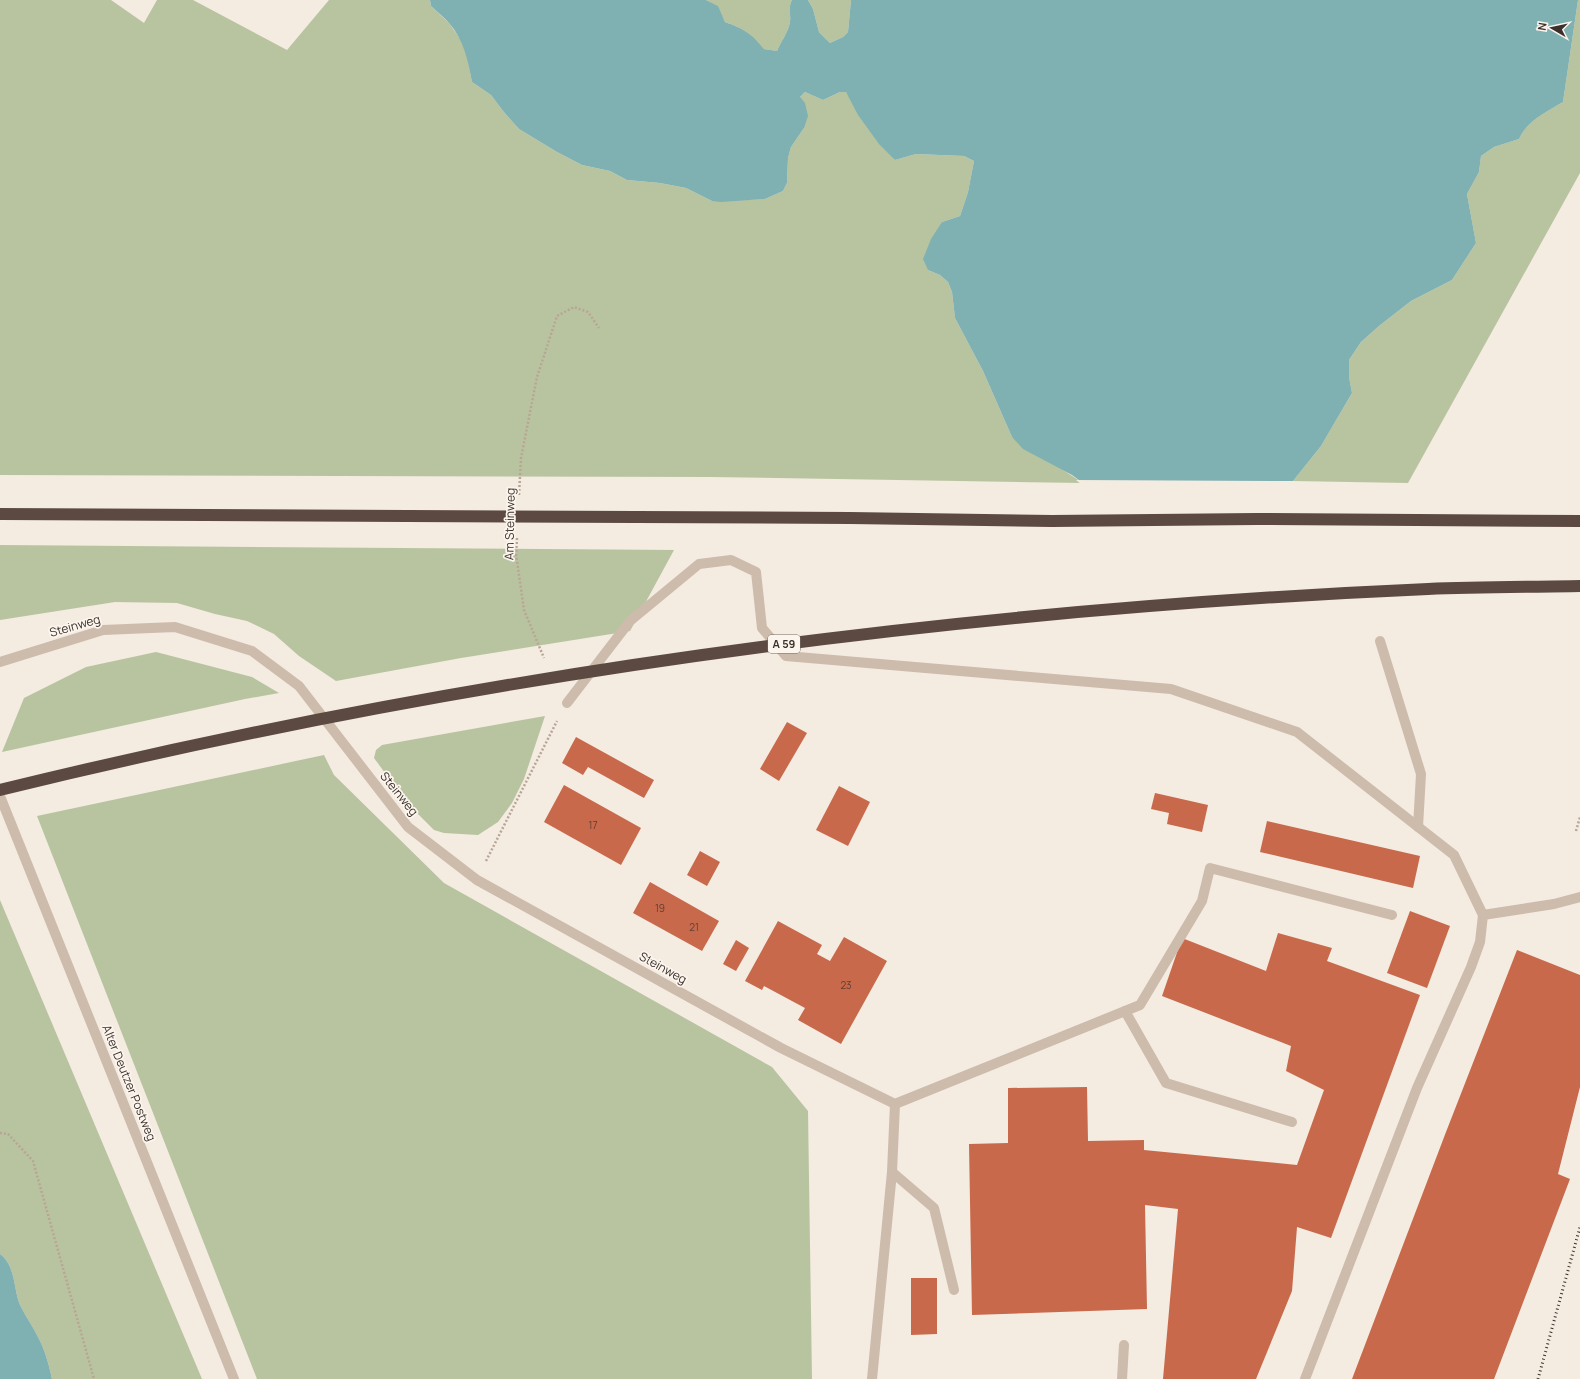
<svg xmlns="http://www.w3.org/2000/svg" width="1580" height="1379" viewBox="0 0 1580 1379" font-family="Manrope,sans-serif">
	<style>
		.green { fill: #b8c4a0 }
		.water { fill: #7fb0b2 }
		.pier { fill: #f4ebe1 }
		.building { fill: #c8694b }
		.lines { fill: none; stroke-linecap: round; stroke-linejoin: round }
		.path { stroke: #b9a596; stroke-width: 2.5; stroke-dasharray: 2 2; stroke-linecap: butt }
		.minor { stroke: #cdbbac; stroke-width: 10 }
		.rail { stroke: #3b302b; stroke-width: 3; stroke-dasharray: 1 3; stroke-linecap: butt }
		.highway-bridge { stroke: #5c4a42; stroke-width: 12 }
		.labels { text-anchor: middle; stroke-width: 3.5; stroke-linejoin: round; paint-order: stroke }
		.number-label { font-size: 10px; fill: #5e3e33 }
		.shield { fill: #fbf5ee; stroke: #756b66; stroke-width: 1 }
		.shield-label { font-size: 11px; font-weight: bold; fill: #3b302b }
		.street-label { font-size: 12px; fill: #3b302b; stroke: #fbf5ee }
	</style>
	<rect width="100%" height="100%" fill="#f4ebe1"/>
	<g class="green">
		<path d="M0,0H111L144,23L157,0H193L287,50L329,0H430L431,6L449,23L461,40L467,56L472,82L491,95L503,111L519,129L557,152L582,165L610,171L627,180L660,183L686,188L712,201L765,199L783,191L787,183L788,158L791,147L804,128L800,97L805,92L823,100L840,92H846L895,160L916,154L964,156L974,161L968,192L960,216L942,222L928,270L940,275L948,282L952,292L955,318L983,371L1012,437L1083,483L710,477L0,475Z"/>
		<path d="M706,0H792C788,7 791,14 790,22C788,33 781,41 777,51L764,49C752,35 743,28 725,22L717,6Z"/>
		<path d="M808,0H851L848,32L843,37L830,43L819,32L813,9Z"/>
		<path d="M1578,0H1580V173L1408,483L1293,481L1321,446L1352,393L1349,377V360L1361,342L1379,326L1411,301L1452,280L1476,243L1467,194L1479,172L1481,156L1494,147L1519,139C1528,120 1545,113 1563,102Z"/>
		<path d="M0,545L674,550L630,631L461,658L336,681L299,656L274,634L247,621L215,614L177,603L115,602L0,620Z"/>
		<path d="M156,652L252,677L279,693L245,699L2,752L24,698L86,667Z"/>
		<path d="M545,716L524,779L512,803L498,822L478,835L444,833L434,830L417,813L399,792L374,758L376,750L382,745Z"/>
		<path d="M324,755L334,775L444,883L772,1067L808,1111L812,1379H257L37,816Z"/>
		<path d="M0,900L202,1379H52C49,1365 45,1350 38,1337C33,1326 25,1316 20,1305C13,1288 16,1266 0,1254Z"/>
	</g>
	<g class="water">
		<path d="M430,0H706L718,6L725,22C743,28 752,34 764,49L777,51C781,41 788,33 790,22C791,14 788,7 792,0H808L813,9L819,32L830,43L843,37L848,32L851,0H1578L1563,102C1545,113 1528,120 1519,139L1494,147L1481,156L1479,172L1467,194L1476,243L1452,280L1411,301L1379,326L1361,342L1349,360V377L1352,393L1321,446L1293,481L1083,483L1072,475L1023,449L1012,437L983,371L955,318L952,292L948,282L940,275L928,270L923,259L931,239L942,222L960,216L968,192L974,161L964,156L916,154L895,160L879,144L858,115L846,92H840L823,100L805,92L800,97L805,103L808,116L804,128L791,147L788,158L787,183L783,191L765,199L721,202L712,201L686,188L660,183L627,180L610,171L582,165L557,152L519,129L503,111L491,95L472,82C468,61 464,40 449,23C444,17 437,12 431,6Z"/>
		<path d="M0,1254C16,1266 13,1288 20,1305C25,1316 33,1326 38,1337C45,1350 49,1365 52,1379H0Z"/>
	</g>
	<path class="pier" d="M1076,480L1296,481L1232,512L1133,503L1082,485Z"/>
	<g class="building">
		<path d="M787,722L807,733L779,781L760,769Z"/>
		<path d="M576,737L654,780L644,798L588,767L583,775L562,763Z"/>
		<path d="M564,785L641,828L621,865L544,822Z"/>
		<path d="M839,786L870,802L848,846L816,830Z"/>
		<path d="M1155,793L1208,805L1202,832L1167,824L1169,813L1151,809Z"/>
		<path d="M1267,821L1420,856L1413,888L1260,852Z"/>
		<path d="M700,851L720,862L707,886L687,875Z"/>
		<path d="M650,882L719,921L702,951L633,913Z"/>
		<path d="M1410,911L1450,926L1427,988L1387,973Z"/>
		<path d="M778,921L822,945L817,954L830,961L844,937L887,961L841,1044L798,1020L805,1008L764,986L762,990L745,981Z"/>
		<path d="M1278,933L1332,948L1327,961L1420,995L1331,1238L1297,1227L1292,1291L1256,1379H1163L1178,1209L1145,1205L1147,1309L972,1315L969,1144L1008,1143V1088L1087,1087L1088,1141L1144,1140V1150L1297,1165L1324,1090L1286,1071L1291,1046L1162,996L1182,938L1266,971Z"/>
		<path d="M736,940L749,948L736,971L723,964Z"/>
		<path d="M1517,950L1580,975V1087L1558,1174L1570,1179L1494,1379H1352L1446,1132Z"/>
		<path d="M911,1278H937V1334L911,1335Z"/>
	</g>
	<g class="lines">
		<g class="path">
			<path d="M519,495L521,458L537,377L557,316L574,307L588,312L599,328"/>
			<path d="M517,538L516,554L524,610L544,658"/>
			<path d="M1576,831L1580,817"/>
			<path d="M486,861L557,721"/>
			<path d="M0,1133L8,1134L33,1161L94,1379"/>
		</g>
		<g class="minor">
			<path d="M1380,641L1421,774L1418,827"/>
			<path d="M0,662L103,630L175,627L252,651L299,686L408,827L477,880L781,1048L895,1104L1140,1005L1202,901L1210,868L1392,915"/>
			<path d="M567,703L630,621L699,564L731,560L756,572L762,628L786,656L1171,689L1297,732L1454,855L1483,915"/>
			<path d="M0,796L234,1379"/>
			<path d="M1125,1011L1166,1083L1292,1122"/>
			<path d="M892,1172L934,1208L954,1290"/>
			<path d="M872,1379L892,1172L895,1104"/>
			<path d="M1122,1379L1124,1345"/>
			<path d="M1305,1379L1417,1088L1471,967L1480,942L1483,915L1554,904L1580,897"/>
		</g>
		<path class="rail" d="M1538,1379L1580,1227"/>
		<g class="highway-bridge">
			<path d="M0,514L850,518L1052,521L1256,519L1580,521"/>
			<path d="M0,790C467,675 947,610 1428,589C1478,587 1529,587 1580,586"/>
		</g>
	</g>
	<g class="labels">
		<g class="number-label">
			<text x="593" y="829">17</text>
			<text x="660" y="912">19</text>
			<text x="694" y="931">21</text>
			<text x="846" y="989">23</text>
		</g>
		<rect class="shield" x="768" y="635" width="32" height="18" rx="3"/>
		<g class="shield-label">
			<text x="784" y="648">A 59</text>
		</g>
		<g class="street-label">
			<text transform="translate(510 524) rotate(-89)" y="4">Am Steinweg</text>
			<text transform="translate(75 626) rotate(-16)" y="4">Steinweg</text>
			<text transform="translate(399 794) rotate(51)" y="4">Steinweg</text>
			<text transform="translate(663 968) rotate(29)" y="4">Steinweg</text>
			<text transform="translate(129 1083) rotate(68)" y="4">Alter Deutzer Postweg</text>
		</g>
	</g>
	<g transform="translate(1552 28) rotate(279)" stroke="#fbf5ee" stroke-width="3" paint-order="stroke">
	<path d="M0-3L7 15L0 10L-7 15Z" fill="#3b302b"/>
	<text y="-6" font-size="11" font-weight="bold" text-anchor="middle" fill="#3b302b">N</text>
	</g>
</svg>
